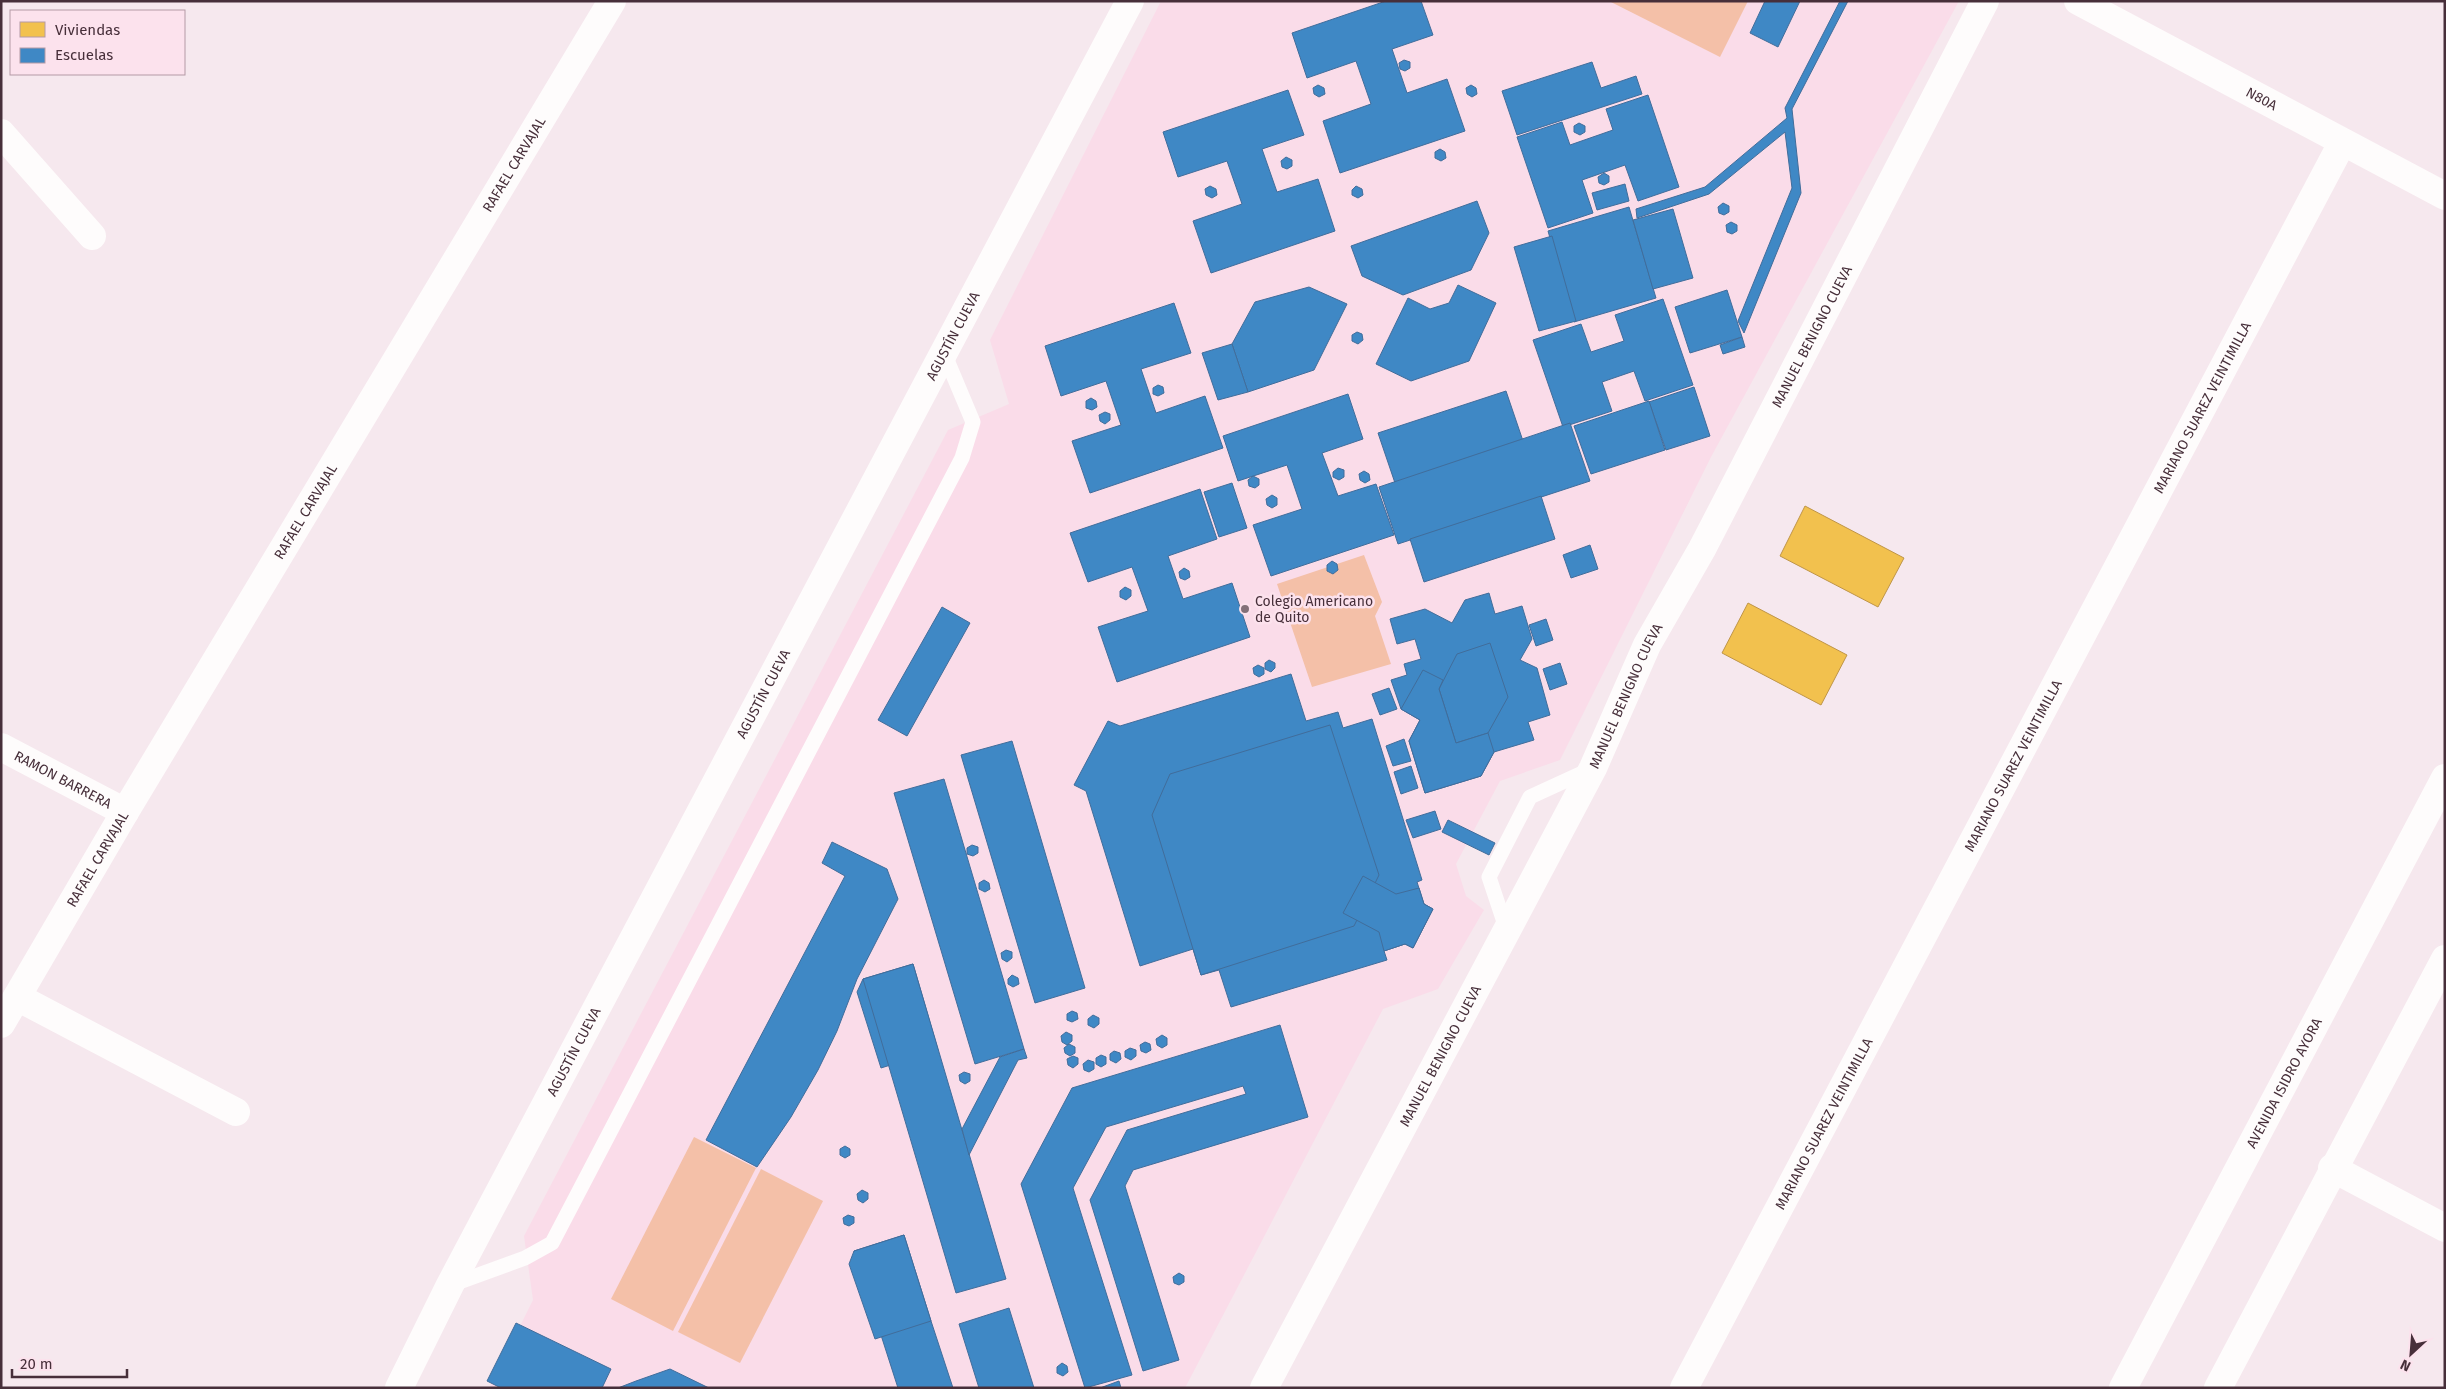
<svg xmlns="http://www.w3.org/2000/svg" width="2446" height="1389" viewBox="0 0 2446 1389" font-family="'Fira Sans',sans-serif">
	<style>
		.built { fill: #fadce9 }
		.green { fill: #f4c0a8 }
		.homes { fill: #f2c14e; stroke: #bf9548 }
		.schools { fill: #3f88c5; stroke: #416d9b }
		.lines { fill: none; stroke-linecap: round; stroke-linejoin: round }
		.lane { stroke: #fefcfc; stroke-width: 15 }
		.street { stroke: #fefcfc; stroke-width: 28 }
		.secondary { stroke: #fefcfc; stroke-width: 28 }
		.poi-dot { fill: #847079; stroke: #fce2ed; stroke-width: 2 }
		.labels { text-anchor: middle; stroke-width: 5; stroke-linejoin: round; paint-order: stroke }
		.street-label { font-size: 14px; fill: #472f3a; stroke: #fce2ed }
		.poi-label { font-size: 14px; fill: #472f3a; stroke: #fce2ed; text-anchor: start }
	</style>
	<rect width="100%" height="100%" fill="#f6e8ee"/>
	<path class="built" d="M1161,1H1959L1711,457L1560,760L1500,781L1456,864L1466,896L1484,910L1438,989L1383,1009L1185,1388H489L533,1300L524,1236L948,430L1009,404L990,340Z"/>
	<g class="green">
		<path d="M1609,1H1748L1720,57Z"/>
		<path d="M1364,555L1382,602L1375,616L1391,664L1312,687L1277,584Z"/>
		<path d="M694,1137L756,1168L673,1331L611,1299Z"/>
		<path d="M761,1169L823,1201L740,1363L678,1332Z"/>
	</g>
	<g class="homes">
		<path d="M1805,506L1904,558L1878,607L1780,556Z"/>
		<path d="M1748,603L1847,655L1821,705L1722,653Z"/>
	</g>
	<g class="schools">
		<path d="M1386,1H1421L1433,35L1392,49L1407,93L1447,79L1465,131L1340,173L1323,121L1371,104L1356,61L1307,78L1292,33Z"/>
		<path d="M1765,1H1800L1778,47L1750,33Z"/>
		<path d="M1840,1H1848L1792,109L1801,193L1744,333L1738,321L1792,188L1785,132L1709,194L1637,218L1636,209L1705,187L1787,118L1785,108Z"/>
		<path d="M1404,60L1410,62V68L1405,71L1400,69L1399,63Z"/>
		<path d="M1592,62L1601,88L1636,76L1642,94L1517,135L1502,91Z"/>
		<path d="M1318,85L1324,88L1325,94L1319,97L1314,94L1313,88Z"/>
		<path d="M1471,85L1476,88L1477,94L1472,97L1467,94L1466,88Z"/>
		<path d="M1288,90L1304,135L1262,149L1277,192L1318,179L1335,231L1211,273L1193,221L1242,204L1227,161L1178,177L1163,132Z"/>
		<path d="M1648,95L1679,187L1638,201L1625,165L1582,180L1593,213L1548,228L1517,137L1562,122L1570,145L1613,130L1606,109Z"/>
		<path d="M1579,123L1585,126V132L1580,135L1574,132V126Z"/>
		<path d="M1440,149L1445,152L1446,158L1441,161L1435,158V152Z"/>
		<path d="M1286,157L1292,160V166L1287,169L1282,167L1281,161Z"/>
		<path d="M1604,173L1609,176V182L1604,185L1599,183L1598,177Z"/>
		<path d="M1625,184L1629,201L1597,210L1592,193Z"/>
		<path d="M1210,186L1216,189L1217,195L1212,198L1206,195L1205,189Z"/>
		<path d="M1356,186L1362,189L1363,195L1358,198L1352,195V190Z"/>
		<path d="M1477,201L1489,233L1471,270L1403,295L1362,276L1351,246Z"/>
		<path d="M1723,203L1729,206V212L1724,215L1719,213L1718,207Z"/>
		<path d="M1629,207L1656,298L1574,322L1548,231Z"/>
		<path d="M1673,209L1693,278L1653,289L1633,220Z"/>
		<path d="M1731,222L1737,225V231L1732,234L1727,232L1726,225Z"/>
		<path d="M1552,236L1576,321L1539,331L1514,247Z"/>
		<path d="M1458,285L1496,303L1469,361L1411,381L1376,364L1408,298L1430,309L1449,303Z"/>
		<path d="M1309,287L1347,304L1314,370L1248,392L1232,344L1255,302Z"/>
		<path d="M1727,290L1742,337L1690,353L1675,307Z"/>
		<path d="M1663,299L1693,385L1645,401L1634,371L1602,382L1612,411L1563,427L1533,340L1581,324L1591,352L1624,341L1615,315Z"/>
		<path d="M1174,303L1191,353L1141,369L1156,413L1205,396L1223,448L1090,493L1072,441L1121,425L1106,381L1061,396L1045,346Z"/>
		<path d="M1357,332L1362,334L1363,340L1358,344L1352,341V335Z"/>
		<path d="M1742,337L1745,347L1723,354L1720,345Z"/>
		<path d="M1232,344L1248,392L1218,400L1202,353Z"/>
		<path d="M1158,385L1163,387L1164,393L1158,396L1153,394V388Z"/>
		<path d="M1694,387L1710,436L1666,450L1649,402Z"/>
		<path d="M1506,391L1523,441L1395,483L1378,433Z"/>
		<path d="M1348,394L1363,439L1322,453L1338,496L1376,484L1394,535L1271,576L1253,525L1302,509L1287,465L1238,481L1223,436Z"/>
		<path d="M1091,398L1096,401L1097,407L1092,410L1086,408V401Z"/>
		<path d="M1649,401L1665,450L1591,474L1574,426Z"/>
		<path d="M1105,412L1110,414V420L1105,424L1100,421L1099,415Z"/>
		<path d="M1570,423L1590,481L1398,544L1379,487Z"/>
		<path d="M1338,468L1344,470V477L1339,480L1333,477V472Z"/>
		<path d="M1364,471L1369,474L1370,480L1365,483L1360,480L1359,474Z"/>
		<path d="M1253,476L1259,479V485L1255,488L1249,486L1248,480Z"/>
		<path d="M1232,483L1247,528L1219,537L1204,492Z"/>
		<path d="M1200,489L1217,539L1168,556L1183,599L1232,583L1250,637L1117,682L1098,627L1148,611L1132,567L1088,582L1070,533Z"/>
		<path d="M1272,495L1277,498V505L1272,508L1267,505L1266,499Z"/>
		<path d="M1541,496L1555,539L1424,582L1410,539Z"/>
		<path d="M1590,545L1598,569L1571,578L1563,555Z"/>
		<path d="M1332,561L1337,564L1338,570L1333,574L1327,571V565Z"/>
		<path d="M1184,568L1189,571L1190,577L1185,580L1180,578L1179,572Z"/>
		<path d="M1125,587L1131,590V596L1126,600L1120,597V591Z"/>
		<path d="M1489,593L1495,614L1522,606L1532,639L1520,660L1537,668L1550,715L1528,722L1534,740L1494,752L1481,776L1425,793L1409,741L1420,720L1401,709L1391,680L1407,675L1404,664L1421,659L1415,639L1397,644L1390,619L1425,609L1452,623L1465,600Z"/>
		<path d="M942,607L970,623L907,736L878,720Z"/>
		<path d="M1546,619L1553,640L1536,646L1529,625Z"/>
		<path d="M1490,643L1508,697L1488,733L1456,743L1439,689L1457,654Z"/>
		<path d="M1269,660L1275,663V668L1271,672L1265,669V663Z"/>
		<path d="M1560,663L1567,684L1550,690L1543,669Z"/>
		<path d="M1258,665L1264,668V674L1259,677L1254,674L1253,668Z"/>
		<path d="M1423,670L1443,680L1439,689L1456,743L1488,733L1494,752L1481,776L1425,793L1409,741L1420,720L1401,709Z"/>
		<path d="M1291,674L1306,721L1338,712L1343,728L1372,719L1422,880L1417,882L1424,904L1433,909L1413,948L1405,944L1384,951L1387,960L1231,1007L1219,970L1201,975L1193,949L1140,966L1086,791L1074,785L1108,721L1120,726Z"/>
		<path d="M1389,688L1397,709L1380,715L1372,694Z"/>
		<path d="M1330,725L1379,875L1354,926L1201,975L1152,815L1170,774Z"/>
		<path d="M1404,739L1411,761L1393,766L1386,746Z"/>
		<path d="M1012,741L1085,988L1035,1003L961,755Z"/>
		<path d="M1411,766L1418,788L1401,794L1394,772Z"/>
		<path d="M944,779L1024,1049L975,1064L894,793Z"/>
		<path d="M1435,811L1441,829L1413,838L1406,820Z"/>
		<path d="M1448,820L1495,843L1489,855L1442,832Z"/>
		<path d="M832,842L887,869L898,899L857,979L837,1031L818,1070L791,1117L757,1167L706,1140L845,876L822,863Z"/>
		<path d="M972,845L978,847V853L973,856L967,854V848Z"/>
		<path d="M1363,876L1396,894L1419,888L1424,904L1433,909L1413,948L1405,944L1384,951L1379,932L1343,913Z"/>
		<path d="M984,880L989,883L990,889L985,892L979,889V883Z"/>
		<path d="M1006,950L1012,952V958L1007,962L1002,959L1001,953Z"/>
		<path d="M913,964L938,1050L881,1068L857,992L863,979Z"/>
		<path d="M913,964L1006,1279L956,1293L863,979Z"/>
		<path d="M1012,975L1018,978L1019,984L1013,987L1008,984V979Z"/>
		<path d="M1072,1011L1077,1013L1078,1019L1072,1022L1067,1020V1014Z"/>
		<path d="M1093,1015L1099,1018V1024L1094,1028L1088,1025V1019Z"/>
		<path d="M1280,1025L1308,1117L1133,1170L1125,1186L1179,1360L1143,1371L1090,1200L1127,1130L1246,1094L1243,1086L1106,1127L1073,1188L1132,1375L1085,1388L1021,1184L1072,1088Z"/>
		<path d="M1066,1032L1072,1035V1041L1067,1045L1062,1042L1061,1036Z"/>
		<path d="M1162,1035L1167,1038V1045L1162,1048L1157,1045L1156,1039Z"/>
		<path d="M1145,1042L1150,1044L1151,1050L1146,1053L1141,1051L1140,1045Z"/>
		<path d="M1069,1044L1075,1047V1053L1070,1056L1065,1053L1064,1048Z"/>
		<path d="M1130,1048L1136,1050V1056L1131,1060L1125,1057V1051Z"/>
		<path d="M1024,1049L1027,1058L1018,1060L969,1155L962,1129L1000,1057Z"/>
		<path d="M1114,1051L1120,1053L1121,1059L1116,1063L1110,1060V1054Z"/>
		<path d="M1101,1055L1106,1057V1064L1101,1067L1096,1064V1058Z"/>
		<path d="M1073,1056L1078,1058V1064L1073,1068L1068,1065L1067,1059Z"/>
		<path d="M1088,1060L1094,1062V1069L1089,1072L1084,1070L1083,1064Z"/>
		<path d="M964,1072L970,1074V1081L965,1084L960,1081L959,1075Z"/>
		<path d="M845,1146L850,1149V1155L845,1158L840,1155V1149Z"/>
		<path d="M862,1190L868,1193V1199L863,1203L858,1200L857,1194Z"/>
		<path d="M848,1215L854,1217V1223L849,1226L844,1224L843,1218Z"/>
		<path d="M904,1235L931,1321L953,1388H898L854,1251Z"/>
		<path d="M904,1235L931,1321L875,1339L849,1264L854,1251Z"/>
		<path d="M1179,1273L1184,1276V1282L1179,1285L1174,1283L1173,1277Z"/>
		<path d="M1009,1308L1034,1388H979L959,1324Z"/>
		<path d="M516,1323L611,1369L602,1388H501L487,1381Z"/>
		<path d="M1062,1363L1067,1366L1068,1372L1063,1376L1057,1373V1367Z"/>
		<path d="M670,1369L709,1388H618L636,1381Z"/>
		<path d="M1119,1381L1121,1388H1100Z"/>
	</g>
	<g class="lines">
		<g class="lane">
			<path d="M1507,931L1489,877L1530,797L1591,769"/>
			<path d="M451,1285L525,1258L552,1243L962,458L973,422L944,353"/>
		</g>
		<g class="street">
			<path id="s1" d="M2078,1L2445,196"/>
			<path d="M1,133L92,236"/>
			<path id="s2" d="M1,747L125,812"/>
			<path d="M17,997L236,1112"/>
			<path id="s3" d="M1,1024L125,812L612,1"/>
			<path d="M2332,1168L2445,1228"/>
			<path id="s4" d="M399,1388L450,1285L1130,1"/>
			<path id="s5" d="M1264,1388L1593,768L1647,645L1702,549L1985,1"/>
			<path id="s6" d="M1684,1388L2342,143"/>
		</g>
		<g class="secondary">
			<path id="s7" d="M2123,1388L2445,778"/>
			<path d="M2218,1388L2445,959"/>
		</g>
	</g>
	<circle class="poi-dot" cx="1245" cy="609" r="5"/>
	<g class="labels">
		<g class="street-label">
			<text dy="5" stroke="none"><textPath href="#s1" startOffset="208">N80A</textPath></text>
			<text dy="5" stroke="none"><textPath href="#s3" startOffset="1001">RAFAEL CARVAJAL</textPath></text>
			<text dy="5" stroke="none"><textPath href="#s4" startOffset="1189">AGUSTÍN CUEVA</textPath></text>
			<text dy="5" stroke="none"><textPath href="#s5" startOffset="1186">MANUEL BENIGNO CUEVA</textPath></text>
			<text dy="5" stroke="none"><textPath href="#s6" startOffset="1109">MARIANO SUAREZ VEINTIMILLA</textPath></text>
			<text dy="5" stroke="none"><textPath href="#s3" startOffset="596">RAFAEL CARVAJAL</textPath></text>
			<text dy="5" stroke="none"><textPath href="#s4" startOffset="784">AGUSTÍN CUEVA</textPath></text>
			<text dy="5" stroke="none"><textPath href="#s5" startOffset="781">MANUEL BENIGNO CUEVA</textPath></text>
			<text dy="5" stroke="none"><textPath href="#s6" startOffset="704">MARIANO SUAREZ VEINTIMILLA</textPath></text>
			<text dy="5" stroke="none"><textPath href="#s2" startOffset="70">RAMON BARRERA</textPath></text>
			<text dy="5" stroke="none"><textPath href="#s3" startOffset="191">RAFAEL CARVAJAL</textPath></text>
			<text dy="5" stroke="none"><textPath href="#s4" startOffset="379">AGUSTÍN CUEVA</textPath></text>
			<text dy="5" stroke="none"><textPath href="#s5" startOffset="376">MANUEL BENIGNO CUEVA</textPath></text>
			<text dy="5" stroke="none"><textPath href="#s7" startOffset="345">AVENIDA ISIDRO AYORA</textPath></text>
			<text dy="5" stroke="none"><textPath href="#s6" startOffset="299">MARIANO SUAREZ VEINTIMILLA</textPath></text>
		</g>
		<g class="poi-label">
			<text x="1255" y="606">Colegio Americano<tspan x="1255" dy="16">de Quito</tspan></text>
		</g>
	</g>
	<rect width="2446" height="1389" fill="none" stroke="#472f3a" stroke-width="5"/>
	<rect x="10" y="10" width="175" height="65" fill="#fce2ed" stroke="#b49aa5"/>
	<rect x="20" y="22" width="25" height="15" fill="#f2c14e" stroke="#b49aa5"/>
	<text x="55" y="35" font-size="15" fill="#472f3a">Viviendas</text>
	<rect x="20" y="48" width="25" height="15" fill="#3f88c5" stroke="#b49aa5"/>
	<text x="55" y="60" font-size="15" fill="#472f3a">Escuelas</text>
	<g transform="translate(2411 1354) rotate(206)" stroke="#fce2ed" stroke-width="4" paint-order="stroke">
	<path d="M0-4L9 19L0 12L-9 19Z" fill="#472f3a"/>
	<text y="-8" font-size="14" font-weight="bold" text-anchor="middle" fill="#472f3a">N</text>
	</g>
	<path d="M12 1369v8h115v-8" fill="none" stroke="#472f3a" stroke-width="2.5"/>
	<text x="20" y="1369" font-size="15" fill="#472f3a" stroke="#fce2ed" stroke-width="4" paint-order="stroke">20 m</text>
</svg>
